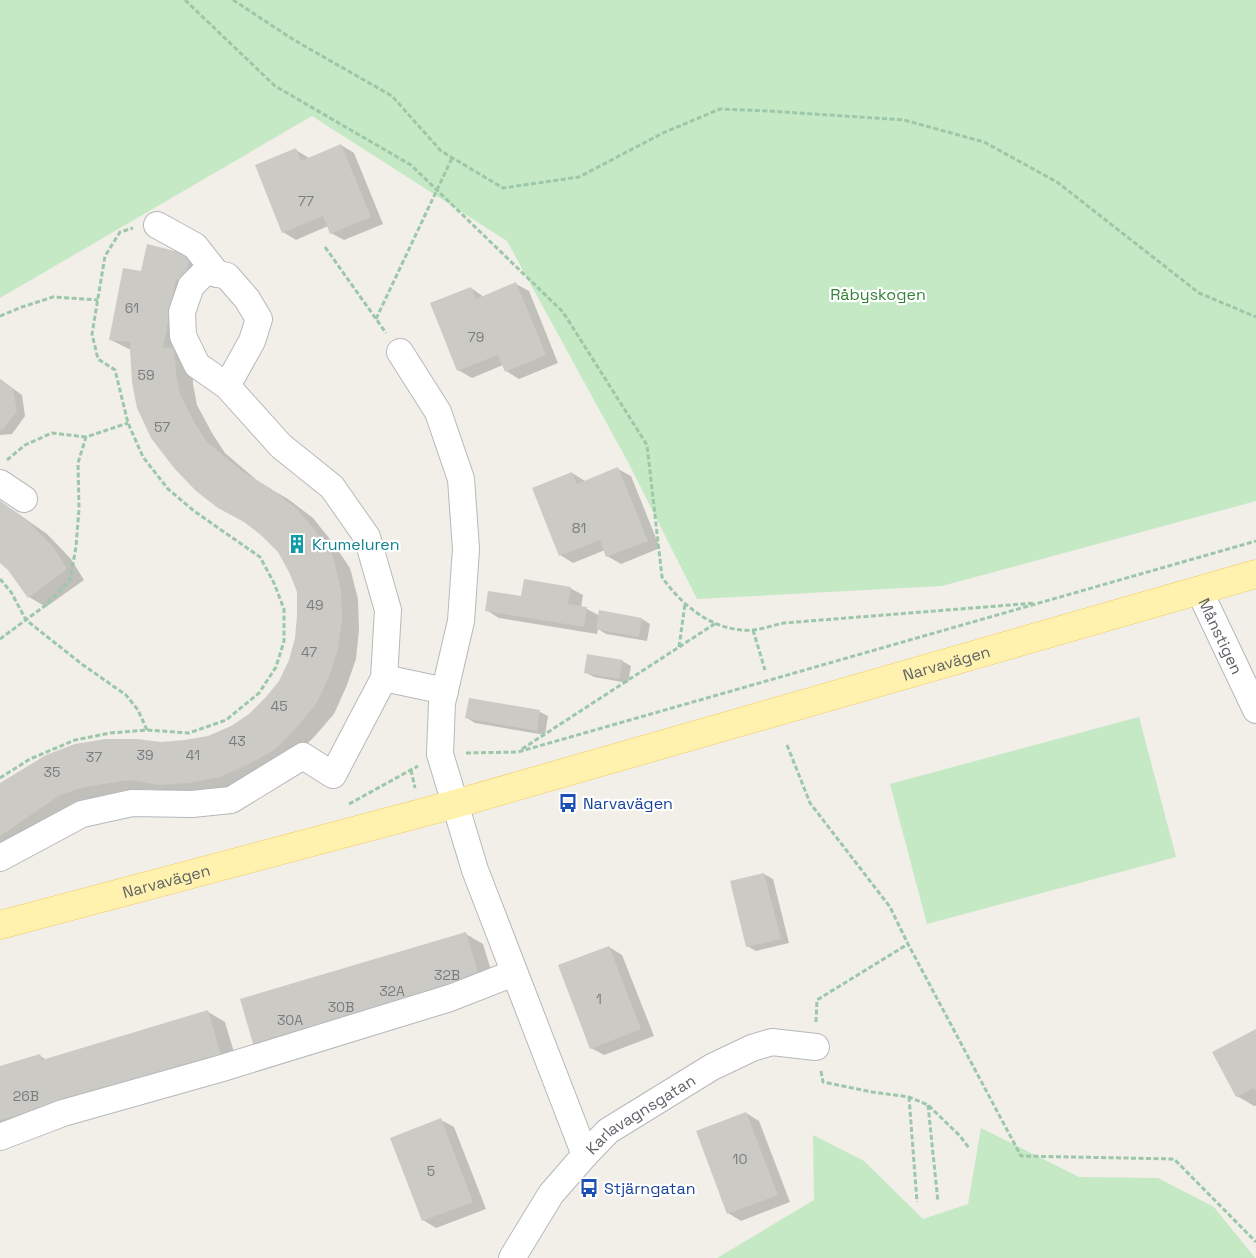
<svg xmlns="http://www.w3.org/2000/svg" width="1256" height="1258" viewBox="0 0 1256 1258" font-family="'Space Grotesk',sans-serif">
	<style>
		.green { fill: #c5e8c5 }
		.shadow { fill: #0003 }
		.building { fill: #cccac5 }
		.lines { fill: none; stroke-linecap: round; stroke-linejoin: round }
		.minor-casing { stroke: #b5b8bc; stroke-width: 28 }
		.major-casing { stroke: #f2c960; stroke-width: 29 }
		.path { stroke: #9cc7a9; stroke-width: 3; stroke-dasharray: 5 2.5; stroke-linecap: butt }
		.minor { stroke: #fff; stroke-width: 26 }
		.major { stroke: #fff2af; stroke-width: 28 }
		.labels { text-anchor: middle; stroke-width: 4.5; stroke-linejoin: round; paint-order: stroke }
		.number-label { font-size: 14px; fill: #7a7d7f }
		.park-label { font-size: 16px; fill: #348238; stroke: #fff }
		.culture-label { font-size: 16px; fill: #0d838f; stroke: #fff; text-anchor: start }
		.street-label { font-size: 16px; fill: #5f6368; stroke: #fff }
		.transit-label { font-size: 16px; fill: #164399; stroke: #fff; text-anchor: start }
	</style>
	<rect width="100%" height="100%" fill="#f1efe8"/>
	<g class="green">
		<path d="M0,0H1256V501L942,586L697,599L629,464L507,241L312,116L0,298Z"/>
		<path d="M1139,717L1176,857L927,924L890,784Z"/>
		<path d="M981,1128L1079,1177L1158,1178L1214,1207L1255,1258H717L814,1200L813,1135L864,1161L923,1219L968,1204Z"/>
	</g>
	<g class="shadow">
		<path d="M341,145L354,153L383,224L344,240L331,233L328,226L296,240L283,232L296,150L309,158Z"/>
		<path d="M148,246L208,266L193,289L192,358L193,384L197,405L212,433L225,453L260,483L288,499L313,518L333,543L350,568L358,599L359,630L356,659L347,685L334,714L315,736L293,758L238,786L178,794L149,789L102,796L0,853V784L161,744L209,737L231,727L249,715L266,698L280,681L290,660L296,639L299,592L292,573L279,551L131,350L111,340L142,272Z"/>
		<path d="M516,284L529,291L558,363L519,379L506,371L503,365L472,378L458,370L471,288L484,297Z"/>
		<path d="M0,379L22,395L25,416L12,434L0,435Z"/>
		<path d="M618,469L631,476L660,548L621,564L607,556L605,550L573,563L560,555L572,473L585,481Z"/>
		<path d="M0,501L47,534L71,559L84,580L46,607L29,597L9,569L0,562Z"/>
		<path d="M570,588L583,595L581,608L587,609L600,616L642,619L650,624L647,641L606,634L598,629L597,634L499,618L486,610L522,598Z"/>
		<path d="M622,661L631,666L628,683L594,677L585,672Z"/>
		<path d="M470,699L540,712L548,716L545,735L475,723L467,718Z"/>
		<path d="M764,874L773,879L789,943L756,951L747,946Z"/>
		<path d="M466,934L483,944L497,990L273,1056Z"/>
		<path d="M609,947L622,955L654,1036L604,1055L591,1048Z"/>
		<path d="M208,1012L225,1022L239,1069L0,1135V1068L40,1056L47,1060Z"/>
		<path d="M1256,1030V1106H1254L1237,1096Z"/>
		<path d="M746,1113L759,1121L790,1202L741,1221L728,1213Z"/>
		<path d="M441,1120L454,1127L486,1209L436,1228L423,1220Z"/>
	</g>
	<g class="building">
		<path d="M341,144L371,217L330,234L323,216L282,233L255,165L296,148L301,161Z"/>
		<path d="M147,244L191,255L184,282L176,280L163,348L174,347L176,373L180,394L194,422L207,442L242,471L270,488L295,507L316,531L333,557L341,589L342,619L338,649L330,675L316,704L298,726L276,749L249,764L220,777L189,783L159,785L130,780L84,787L60,795L0,836V783L46,755L75,744L106,739H136L161,742L185,740L208,736L231,726L249,714L266,697L279,681L289,660L295,638L297,616V592L290,574L278,552L262,536L244,522L218,508L196,491L174,468L151,438L137,408L132,382L130,350L131,342L109,340L123,268L141,271Z"/>
		<path d="M516,282L546,355L505,372L498,355L457,371L430,303L471,287L476,299Z"/>
		<path d="M0,379L13,389L17,411L3,429L0,430Z"/>
		<path d="M618,467L648,541L606,557L600,540L559,556L532,488L572,472L577,484Z"/>
		<path d="M0,501L29,522L54,548L67,569L28,598L8,570L0,563Z"/>
		<path d="M524,579L571,587L568,604L587,607L584,627L485,611L488,591L521,596Z"/>
		<path d="M599,610L642,618L639,637L596,629Z"/>
		<path d="M587,654L623,660L619,679L584,673Z"/>
		<path d="M469,698L540,710L537,731L465,718Z"/>
		<path d="M764,873L781,939L746,947L730,881Z"/>
		<path d="M466,932L480,980L254,1047L240,999Z"/>
		<path d="M609,946L641,1029L590,1049L558,965Z"/>
		<path d="M208,1010L222,1059L0,1120V1066L40,1054L42,1060Z"/>
		<path d="M1256,1029V1092L1254,1088L1236,1097L1212,1052Z"/>
		<path d="M746,1112L778,1195L727,1214L696,1131Z"/>
		<path d="M441,1118L473,1202L422,1221L390,1138Z"/>
	</g>
	<g class="lines">
		<g class="minor-casing">
			<g id="minor">
				<path d="M157,225L195,246L217,274"/>
				<path d="M400,352L438,412L461,479L466,549L461,621L442,703L440,754L475,870L585,1155"/>
				<path d="M0,483L24,499"/>
				<path id="s1" d="M1199,590L1256,710"/>
				<path d="M384,678L445,691"/>
				<path d="M0,858L82,814L132,803L192,804L231,800L303,756L333,775L384,678L388,610L367,537L332,487L281,446L227,386L252,341L259,319L247,299L227,276L206,271L191,286L182,312L183,336L197,365L227,386"/>
				<path d="M0,1137L63,1113L219,1069L450,998L514,973"/>
				<path id="s2" d="M512,1258L551,1194L585,1155L608,1131L712,1067L752,1048L772,1042L816,1047"/>
			</g>
		</g>
		<g class="major-casing">
			<g id="major">
				<path id="s3" d="M0,925L455,804L1256,574"/>
			</g>
		</g>
		<g class="path">
			<path d="M185,0L275,86L411,165L563,312L647,445L662,577C682,606 715,633 753,630C763,629 774,625 784,623L1035,603"/>
			<path d="M233,0L294,40L392,96L441,151L503,188L579,177L663,133L720,109L769,111L904,120L984,142L1057,182L1199,293L1256,317"/>
			<path d="M325,247L386,333"/>
			<path d="M0,316L22,307L53,297L98,300"/>
			<path d="M376,319L452,158"/>
			<path d="M7,460L25,445L52,433L86,437"/>
			<path d="M0,579L11,592L26,620L83,665L126,695L138,710L147,730"/>
			<path d="M753,630L765,670"/>
			<path d="M0,639L46,605L70,580L76,547L79,509L78,463L86,437L128,423"/>
			<path d="M679,647L685,604"/>
			<path d="M787,745L810,803L890,907L908,944L1021,1156L1174,1159L1256,1242"/>
			<path d="M522,749L716,623"/>
			<path d="M466,753L518,752L1256,541"/>
			<path d="M411,770L415,788"/>
			<path d="M0,778L30,759L75,740L110,733L147,730L189,733L226,720L259,693L276,667L284,641V609L274,583L260,557L194,511L168,489L143,457L128,423L115,370L98,359L92,334L105,256L120,232L133,228"/>
			<path d="M349,804L418,766"/>
			<path d="M816,1022L817,1000L908,944"/>
			<path d="M821,1071L823,1082L872,1092L909,1097L928,1105L960,1136L969,1148"/>
			<path d="M909,1097L917,1202"/>
			<path d="M928,1105L938,1202"/>
		</g>
		<use href="#minor" class="minor"/>
		<use href="#major" class="major"/>
	</g>
	<defs>
		<g id="building-bare" transform="scale(1.5)"><path d="M-4-6H4V6H1V3H-1V6H-4ZM-2.5-4.3h1.7v1.8h-1.7ZM.8-4.3h1.7v1.8H.8ZM-2.5-1h1.7V.8h-1.7ZM.8-1h1.7V.8H.8Z" fill="#0f9aa8" stroke="#fff" stroke-width="2.5" paint-order="stroke"/></g>
		<g id="bus-bare" transform="scale(1.5)"><path d="M-5-6H5V4H4V6H2V4H-2V6H-4V4H-5ZM-3.5-4V0h7V-4ZM-3.5 1.2v1.5H-2V1.2ZM2 1.2v1.5H3.5V1.2Z" fill="#1a4fb4" stroke="#fff" stroke-width="2.5" paint-order="stroke"/></g>
	</defs>
	<g fill-rule="evenodd">
		<use href="#building-bare" x="297" y="544"/>
		<use href="#bus-bare" x="568" y="803"/>
		<use href="#bus-bare" x="589" y="1188"/>
	</g>
	<g class="labels">
		<g class="number-label">
			<text x="306" y="206">77</text>
			<text x="132" y="313">61</text>
			<text x="476" y="342">79</text>
			<text x="146" y="380">59</text>
			<text x="162" y="432">57</text>
			<text x="579" y="533">81</text>
			<text x="315" y="610">49</text>
			<text x="309" y="657">47</text>
			<text x="279" y="711">45</text>
			<text x="237" y="746">43</text>
			<text x="145" y="760">39</text>
			<text x="193" y="760">41</text>
			<text x="94" y="762">37</text>
			<text x="52" y="777">35</text>
			<text x="447" y="980">32B</text>
			<text x="392" y="996">32A</text>
			<text x="599" y="1004">1</text>
			<text x="341" y="1012">30B</text>
			<text x="290" y="1025">30A</text>
			<text x="26" y="1101">26B</text>
			<text x="740" y="1164">10</text>
			<text x="431" y="1176">5</text>
		</g>
		<g class="park-label">
			<text x="878" y="300">Råbyskogen</text>
		</g>
		<g class="culture-label">
			<text x="312" y="550">Krumeluren</text>
		</g>
		<g class="street-label">
			<text dy="6" stroke="none"><textPath href="#s1" startOffset="51">Månstigen</textPath></text>
			<text dy="6" stroke="none"><textPath href="#s3" startOffset="982">Narvavägen</textPath></text>
			<text dy="6" stroke="none"><textPath href="#s3" startOffset="172">Narvavägen</textPath></text>
			<text dy="6" stroke="none"><textPath href="#s2" startOffset="196">Karlavagnsgatan</textPath></text>
		</g>
		<g class="transit-label">
			<text x="583" y="809">Narvavägen</text>
			<text x="604" y="1194">Stjärngatan</text>
		</g>
	</g>
</svg>
